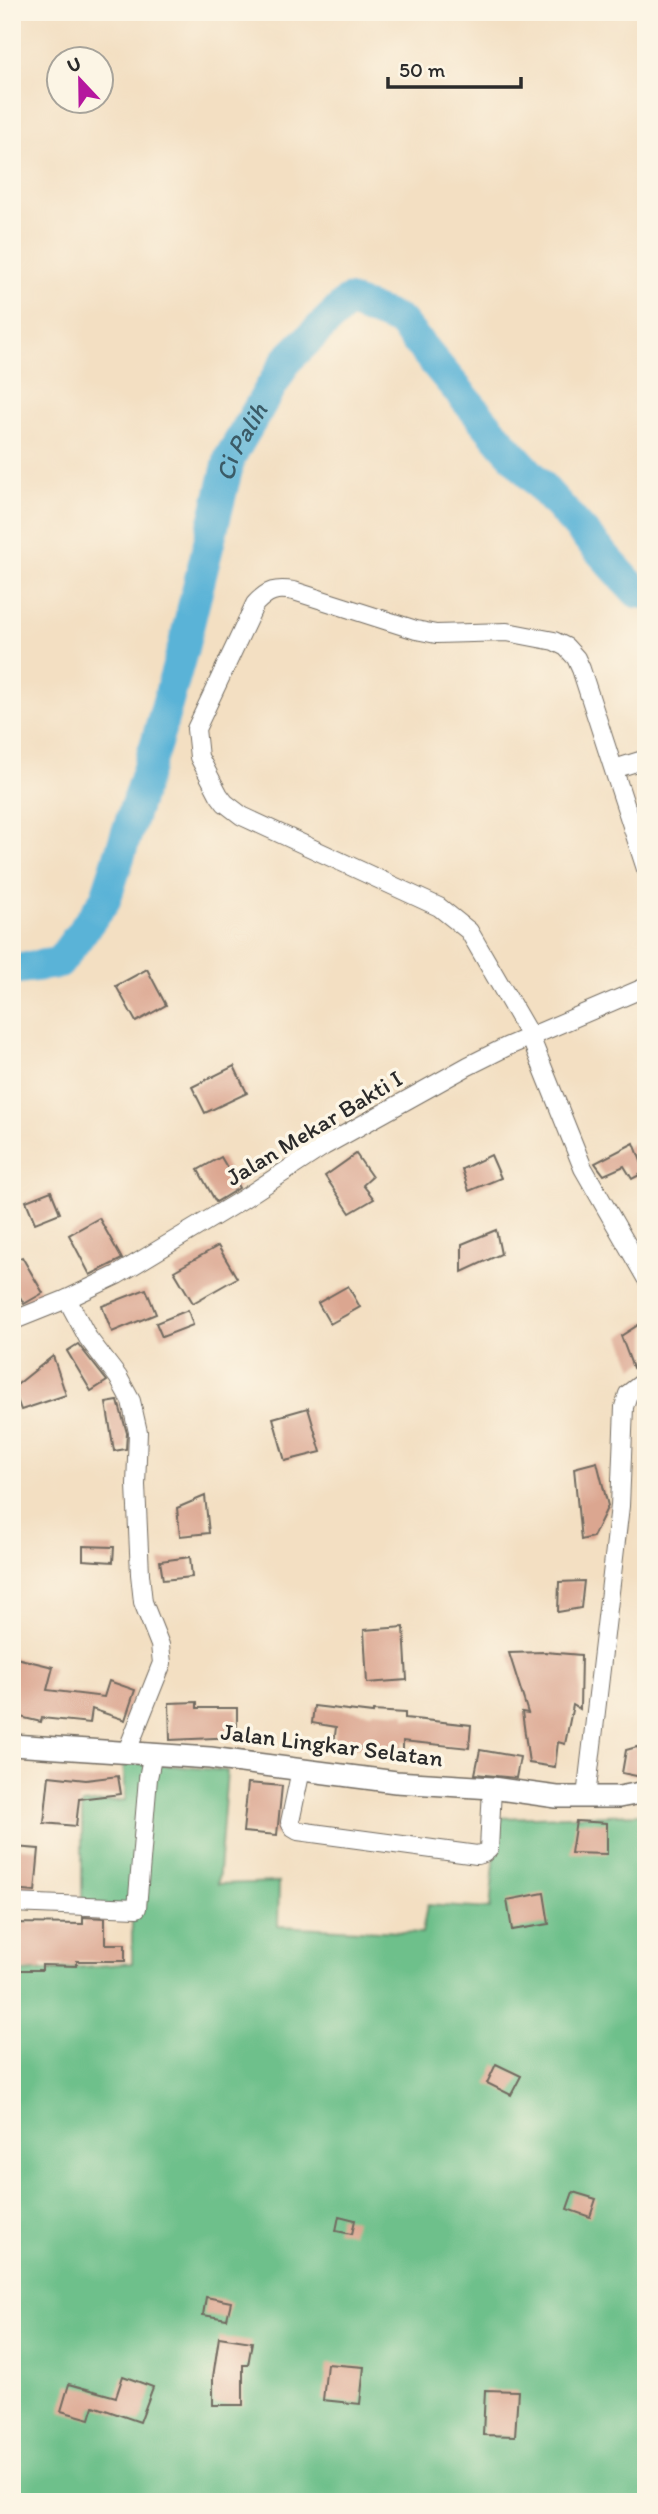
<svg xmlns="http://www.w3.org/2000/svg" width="658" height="2514" viewBox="0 0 658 2514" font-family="Itim,sans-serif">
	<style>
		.forest { fill: #6ec08b; stroke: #4c765b; stroke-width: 2 }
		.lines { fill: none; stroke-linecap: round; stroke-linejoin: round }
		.river { stroke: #5ab3d7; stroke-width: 32 }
		.building { fill: #dba690 }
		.minor-casing { stroke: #716a60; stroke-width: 20 }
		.tertiary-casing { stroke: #716a60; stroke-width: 24 }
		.minor { stroke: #fff; stroke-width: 18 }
		.tertiary { stroke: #fff; stroke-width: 21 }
		.labels { text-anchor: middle; stroke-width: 7; stroke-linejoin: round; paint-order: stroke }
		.street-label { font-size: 24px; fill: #2b2b2b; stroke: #fcf5e5 }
		.water-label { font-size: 26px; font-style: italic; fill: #3b5b67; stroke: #fcf5e5 }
	</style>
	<rect width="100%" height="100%" fill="#fcf5e5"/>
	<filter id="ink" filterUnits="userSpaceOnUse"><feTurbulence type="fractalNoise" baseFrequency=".0143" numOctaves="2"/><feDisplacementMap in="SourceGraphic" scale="14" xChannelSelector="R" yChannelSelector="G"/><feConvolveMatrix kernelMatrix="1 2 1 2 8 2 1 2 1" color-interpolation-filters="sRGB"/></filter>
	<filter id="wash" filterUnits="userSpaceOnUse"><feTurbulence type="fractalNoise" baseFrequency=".00686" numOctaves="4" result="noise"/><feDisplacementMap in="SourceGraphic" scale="28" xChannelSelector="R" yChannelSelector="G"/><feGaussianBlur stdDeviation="1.57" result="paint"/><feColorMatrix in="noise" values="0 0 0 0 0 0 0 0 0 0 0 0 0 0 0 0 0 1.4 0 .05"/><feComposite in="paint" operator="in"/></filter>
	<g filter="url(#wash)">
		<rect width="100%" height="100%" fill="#f3dfc2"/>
		<path class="forest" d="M123,1761L227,1771L218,1884L279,1882L278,1926L422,1933L427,1905L490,1909L498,1818L639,1814L646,1812V2502H12V1973L132,1963V1907L82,1909V1804L126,1800Z"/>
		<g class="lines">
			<path class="river" id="s1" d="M12,969L59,963L105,900L157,740L183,648L230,457L287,360L348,301L400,321L503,444L637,592L646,593"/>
		</g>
		<g id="blocks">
			<g class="building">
				<path d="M147,969L166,1005L136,1022L116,986Z"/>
				<path d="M234,1066L247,1093L205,1113L192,1087Z"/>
				<path d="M634,1143L645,1172L632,1179L624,1166L604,1175L595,1163Z"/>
				<path d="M356,1154L372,1177L363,1185L374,1199L350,1213L325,1176Z"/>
				<path d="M491,1155L501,1178L469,1191L462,1169Z"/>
				<path d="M221,1157L239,1188L216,1202L198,1170Z"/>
				<path d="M51,1191L60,1213L35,1223L26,1201Z"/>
				<path d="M99,1218L122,1259L90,1275L69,1235Z"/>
				<path d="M496,1230L501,1254L462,1272V1244Z"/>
				<path d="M218,1246L237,1278L193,1303L174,1271Z"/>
				<path d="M22,1257L43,1293L24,1304L12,1283V1262Z"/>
				<path d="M348,1286L360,1307L330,1324L318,1303Z"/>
				<path d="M146,1289L156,1314L112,1332L102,1306Z"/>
				<path d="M188,1310L193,1325L162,1337L156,1323Z"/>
				<path d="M646,1320V1360L633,1368L621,1336Z"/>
				<path d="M78,1344L107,1381L91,1391L67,1351Z"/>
				<path d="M53,1356L66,1395L21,1410L13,1388Z"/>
				<path d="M118,1401L127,1433L126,1449L114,1451L106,1403Z"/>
				<path d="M308,1408L321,1452L285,1461L273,1418Z"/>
				<path d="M597,1462L608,1506L593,1537L581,1540L574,1468Z"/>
				<path d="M205,1496L209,1533L180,1536L177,1508Z"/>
				<path d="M83,1546L114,1547L113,1562L83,1560Z"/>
				<path d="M190,1557L192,1577L163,1580L160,1561Z"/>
				<path d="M584,1581L581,1608L558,1612L559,1582Z"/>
				<path d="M404,1627L407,1680L367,1683L364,1630Z"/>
				<path d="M545,1652L581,1655L580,1709L573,1705L565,1744L558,1742L555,1767L529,1763L522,1712L528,1713L509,1653Z"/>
				<path d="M12,1657L53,1667L47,1690L104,1697L109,1681L135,1690L125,1720L92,1709L90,1723L42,1718L41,1722L12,1715Z"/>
				<path d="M197,1702V1708H237V1737L170,1740L169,1703Z"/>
				<path d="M314,1706L373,1713V1711L405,1713V1718L471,1725L469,1748L403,1741V1755L371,1753V1749L334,1744L336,1727L312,1723Z"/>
				<path d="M637,1747L643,1754L646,1778L622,1773L626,1750Z"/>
				<path d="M480,1750L520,1757L516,1778L475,1774Z"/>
				<path d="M49,1776L86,1780L118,1776L121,1794L79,1799L76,1826L44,1823Z"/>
				<path d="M248,1783L282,1786L277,1835L243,1832Z"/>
				<path d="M576,1821L607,1823V1854L571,1853Z"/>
				<path d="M14,1847L39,1849L35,1892L12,1890Z"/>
				<path d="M544,1893L549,1924L512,1930L507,1900Z"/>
				<path d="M83,1917L105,1918V1944H125V1961H77V1966L42,1965V1970H12V1923L83,1924Z"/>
				<path d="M496,2064L521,2076L511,2095L487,2083Z"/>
				<path d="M573,2192L596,2199L590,2217L567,2209Z"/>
				<path d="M339,2216L355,2220L352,2234L336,2231Z"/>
				<path d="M206,2297L231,2302L227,2319L203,2315Z"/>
				<path d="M219,2337L252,2342L248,2365H243V2405H213V2377Z"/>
				<path d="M327,2364L364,2367L360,2404L323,2400Z"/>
				<path d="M123,2376L153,2387L140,2422L94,2406L90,2419L61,2411L69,2384L116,2397Z"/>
				<path d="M485,2390L518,2391L515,2436L483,2435Z"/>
			</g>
		</g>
	</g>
	<g filter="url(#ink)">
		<use href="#blocks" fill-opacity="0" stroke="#716a60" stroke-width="2"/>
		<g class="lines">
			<g class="minor-casing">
				<g id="minor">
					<path d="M614,769L646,759"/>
					<path d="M646,869L581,669L576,658L566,647L554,641L507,632L436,634L416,630L294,591C276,588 268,590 255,604L196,729L199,757L219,795L225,803L242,816L439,907L469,931L530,1036L583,1168L646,1278"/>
					<path d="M67,1299L88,1338L118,1377L131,1401L138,1432L136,1485L140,1574L143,1602L160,1645L162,1663L127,1751"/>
					<path d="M12,1321L67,1299L117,1275L243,1199L324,1146L468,1066L506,1047L646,987"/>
					<path d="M301,1770L290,1822L293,1828L298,1831L477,1855L484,1853L489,1849L492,1788"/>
					<path d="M586,1797L620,1506L624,1407L628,1394L646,1380"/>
					<path d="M12,1903L137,1908L148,1778L153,1753"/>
				</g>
			</g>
			<g class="tertiary-casing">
				<path id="tertiary" d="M12,1745L210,1758L396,1782L492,1788L557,1797H619L646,1792"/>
			</g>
			<use href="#minor" class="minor"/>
			<use href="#tertiary" class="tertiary"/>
		</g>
	</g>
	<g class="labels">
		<g class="street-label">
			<text transform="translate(314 1128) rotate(-31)" y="8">Jalan Mekar Bakti I</text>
			<text transform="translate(332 1745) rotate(7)" y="8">Jalan Lingkar Selatan</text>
		</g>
		<g class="water-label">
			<text dy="9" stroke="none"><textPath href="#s1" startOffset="604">Ci Palih</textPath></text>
		</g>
	</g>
	<rect width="658" height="2514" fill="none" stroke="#fcf5e5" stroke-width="42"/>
	<g transform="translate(80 80) rotate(338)"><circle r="33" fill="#fcf5e5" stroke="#a8a49b" stroke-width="2"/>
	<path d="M0-5L12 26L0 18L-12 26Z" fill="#b5179e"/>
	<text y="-10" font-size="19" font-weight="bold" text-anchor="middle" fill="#2b2b2b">U</text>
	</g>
	<path d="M388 77v10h133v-10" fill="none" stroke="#2b2b2b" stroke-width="3.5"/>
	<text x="399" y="77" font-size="21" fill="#2b2b2b" stroke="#fcf5e5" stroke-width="5" paint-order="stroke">50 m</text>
</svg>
